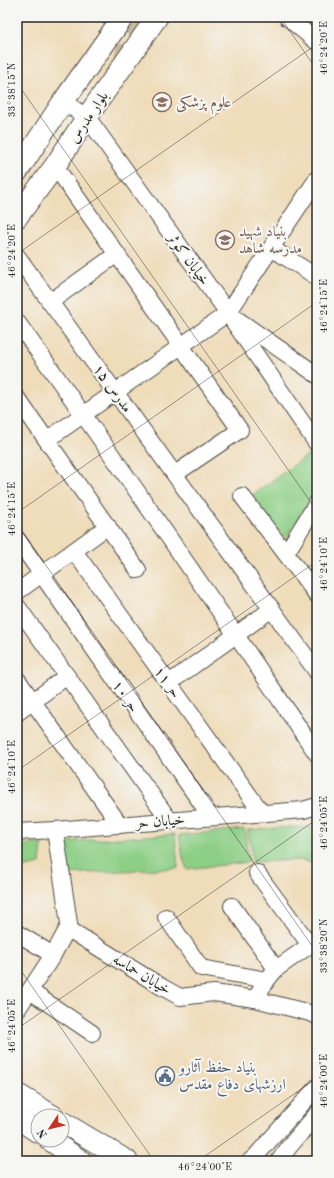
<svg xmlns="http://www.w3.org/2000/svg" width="334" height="1178" viewBox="0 0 334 1178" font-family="'Old Standard TT',Amiri,serif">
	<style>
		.green { fill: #8ecf86; stroke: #5c7d58 }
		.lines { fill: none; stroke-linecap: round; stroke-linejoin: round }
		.major-tunnel { stroke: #c8b99d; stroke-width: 21; stroke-dasharray: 21 10; stroke-linecap: butt }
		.minor-casing { stroke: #484640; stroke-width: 18 }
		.major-casing { stroke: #484640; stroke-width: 23 }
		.minor { stroke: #fff; stroke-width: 16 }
		.major { stroke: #fff; stroke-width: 21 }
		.ticks { fill: none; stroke: #2b2b2b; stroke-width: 1; stroke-opacity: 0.45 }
		.labels { text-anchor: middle; stroke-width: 4; stroke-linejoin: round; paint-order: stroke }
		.education-label { font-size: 15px; fill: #785e54; stroke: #f6f6f2; text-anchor: start }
		.street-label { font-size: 15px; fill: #2b2b2b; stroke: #f6f6f2 }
		.service-label { font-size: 15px; fill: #4e5e75; stroke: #f6f6f2; text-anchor: start }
		.neatline { fill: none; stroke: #2b2b2b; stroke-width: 1.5 }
		.ticks-label { font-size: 10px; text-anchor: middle; fill: #2b2b2b }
	</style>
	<rect width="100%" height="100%" fill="#f6f6f2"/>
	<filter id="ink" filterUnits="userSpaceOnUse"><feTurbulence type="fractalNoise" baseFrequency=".025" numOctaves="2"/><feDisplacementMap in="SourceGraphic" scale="8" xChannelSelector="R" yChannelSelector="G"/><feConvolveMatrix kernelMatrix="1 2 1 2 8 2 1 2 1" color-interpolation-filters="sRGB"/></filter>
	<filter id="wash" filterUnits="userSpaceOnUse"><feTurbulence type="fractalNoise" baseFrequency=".012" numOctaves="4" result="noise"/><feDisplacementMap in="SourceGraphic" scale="16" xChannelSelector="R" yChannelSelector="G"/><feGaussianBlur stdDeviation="0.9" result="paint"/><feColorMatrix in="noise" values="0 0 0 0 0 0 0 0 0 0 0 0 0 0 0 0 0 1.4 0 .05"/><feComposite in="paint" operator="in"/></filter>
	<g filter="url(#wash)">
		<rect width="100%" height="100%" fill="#efdcb9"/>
		<g class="green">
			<path d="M308,455L317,467V490L285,539L251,496Z"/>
			<path d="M292,827H317V864L300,860L253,862C251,857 252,851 251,846C250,839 248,837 247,830Z"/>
			<path d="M244,829L249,862L187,869L183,859L179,835Z"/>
			<path d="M175,834L178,868L67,874L62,842Z"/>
			<path d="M34,844H42L40,864L17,869V847Z"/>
		</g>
	</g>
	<g filter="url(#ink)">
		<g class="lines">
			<path class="major-tunnel" d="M123,66L130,36L143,17"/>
			<g class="minor-casing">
				<g id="minor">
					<path d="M287,17L317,42"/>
					<path d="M63,102L87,117L228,313L317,375"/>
					<path d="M55,166L240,430L175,474"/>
					<path d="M271,248L317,277"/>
					<path d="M17,256L317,672"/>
					<path d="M50,302L117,254"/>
					<path d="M233,321L317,444"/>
					<path d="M17,322C120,464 218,609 317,754"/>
					<path d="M17,398L138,570"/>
					<path d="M47,440L228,313L317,179"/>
					<path d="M242,496L317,595"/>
					<path d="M17,539L211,817"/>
					<path d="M74,551L262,813"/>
					<path d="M286,553L317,503"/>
					<path d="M17,592L108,526"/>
					<path d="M17,606L170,821"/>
					<path d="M17,679L120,825"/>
					<path d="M169,683L272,609"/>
					<path d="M17,713L67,676"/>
					<path d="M55,830L70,930L162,987L180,997L214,993L255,999L310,1013L317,1016"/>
					<path d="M17,832L55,830L303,810L317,806"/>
					<path d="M232,906L276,969"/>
					<path d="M166,917L201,968L267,980"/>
					<path d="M17,933L53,955"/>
					<path d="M30,991L92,1033"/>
					<path d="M255,999L267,980L276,969L310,945L257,873"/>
					<path d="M17,1010L53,955L69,926"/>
					<path d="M250,1161L254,1158L317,1087"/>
					<path d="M279,1161L289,1147L317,1114"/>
				</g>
			</g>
			<g class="major-casing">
				<g id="major">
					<path d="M17,172L63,102L123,17"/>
					<path d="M17,217L55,166L87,117L157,17"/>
					<path d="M17,1094L53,1116"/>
					<path d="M17,1118L38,1132"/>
					<path d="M62,1122L127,1161"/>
					<path d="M50,1140L81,1161"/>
				</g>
			</g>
			<use href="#minor" class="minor"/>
			<use href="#major" class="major"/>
		</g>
	</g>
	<path class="ticks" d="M280,17L317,70M17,83L317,511M17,254L317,44M17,513L317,302M17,524L317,953M17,771L317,561M17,965L154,1161M17,1029L317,819M198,1161L317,1078"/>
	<defs>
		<g id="university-ring" transform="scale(1)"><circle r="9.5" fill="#f6f6f2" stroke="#8d6e63" stroke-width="1.5"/><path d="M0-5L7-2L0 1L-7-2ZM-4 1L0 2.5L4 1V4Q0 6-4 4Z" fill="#8d6e63"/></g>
		<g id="school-ring" transform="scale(1)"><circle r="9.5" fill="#f6f6f2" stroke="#8d6e63" stroke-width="1.5"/><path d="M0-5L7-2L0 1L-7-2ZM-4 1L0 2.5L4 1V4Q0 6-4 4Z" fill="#8d6e63"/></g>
		<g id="civic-ring" transform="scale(1)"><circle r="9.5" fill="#f6f6f2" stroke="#5c6f8a" stroke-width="1.5"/><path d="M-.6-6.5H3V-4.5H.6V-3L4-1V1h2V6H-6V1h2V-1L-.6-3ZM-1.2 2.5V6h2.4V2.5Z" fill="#5c6f8a"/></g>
	</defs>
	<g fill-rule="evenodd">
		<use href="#university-ring" x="162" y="102"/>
		<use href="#school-ring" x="225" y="240"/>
		<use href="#civic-ring" x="165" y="1076"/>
	</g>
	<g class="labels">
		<g class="education-label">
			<text x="176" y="107">علوم پزشکی</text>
			<text x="239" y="236">بنیاد شهید<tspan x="239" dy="17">مدرسه شاهد</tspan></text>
		</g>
		<g class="street-label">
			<text transform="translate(88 117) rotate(-56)" y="5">بلوار مدرس</text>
			<text transform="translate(189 259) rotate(54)" y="5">خیابان کوثر</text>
			<text transform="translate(113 388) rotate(54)" y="5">مدرس ۱۵</text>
			<text transform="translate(168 682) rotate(54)" y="5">حر ۱۱</text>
			<text transform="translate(126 696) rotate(55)" y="5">حر ۱۰</text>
			<text transform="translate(160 821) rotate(-5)" y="5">خیابان حر</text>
			<text transform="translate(142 974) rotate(31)" y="5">خیابان حماسه</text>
		</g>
		<g class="service-label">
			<text x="179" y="1072">بنیاد حفظ آثارو<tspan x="179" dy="17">ارزشهای دفاع مقدس</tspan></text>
		</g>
	</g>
	<rect width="334" height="1178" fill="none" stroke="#f6f6f2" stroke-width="44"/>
	<g transform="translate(50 1128) rotate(235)"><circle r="19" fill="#f6f6f2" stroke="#a5a5a2"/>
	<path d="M0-3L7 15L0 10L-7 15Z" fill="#c8321e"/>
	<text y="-6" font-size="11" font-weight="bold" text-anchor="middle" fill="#2b2b2b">N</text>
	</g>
	<rect x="22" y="22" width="290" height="1134" class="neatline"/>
	<g class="ticks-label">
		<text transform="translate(323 48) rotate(-90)" y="4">46°24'20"E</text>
		<text transform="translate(11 90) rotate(-90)" y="4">33°38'15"N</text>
		<text transform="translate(11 251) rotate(-90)" y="4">46°24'20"E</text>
		<text transform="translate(323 306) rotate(-90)" y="4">46°24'15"E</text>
		<text transform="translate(11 509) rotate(-90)" y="4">46°24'15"E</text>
		<text transform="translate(323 564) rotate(-90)" y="4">46°24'10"E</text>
		<text transform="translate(11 767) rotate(-90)" y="4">46°24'10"E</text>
		<text transform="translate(323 823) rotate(-90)" y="4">46°24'05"E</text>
		<text transform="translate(323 946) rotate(-90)" y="4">33°38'20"N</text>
		<text transform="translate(11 1026) rotate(-90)" y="4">46°24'05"E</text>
		<text transform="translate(323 1081) rotate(-90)" y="4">46°24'00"E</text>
		<text x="205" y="1170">46°24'00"E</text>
	</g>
</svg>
